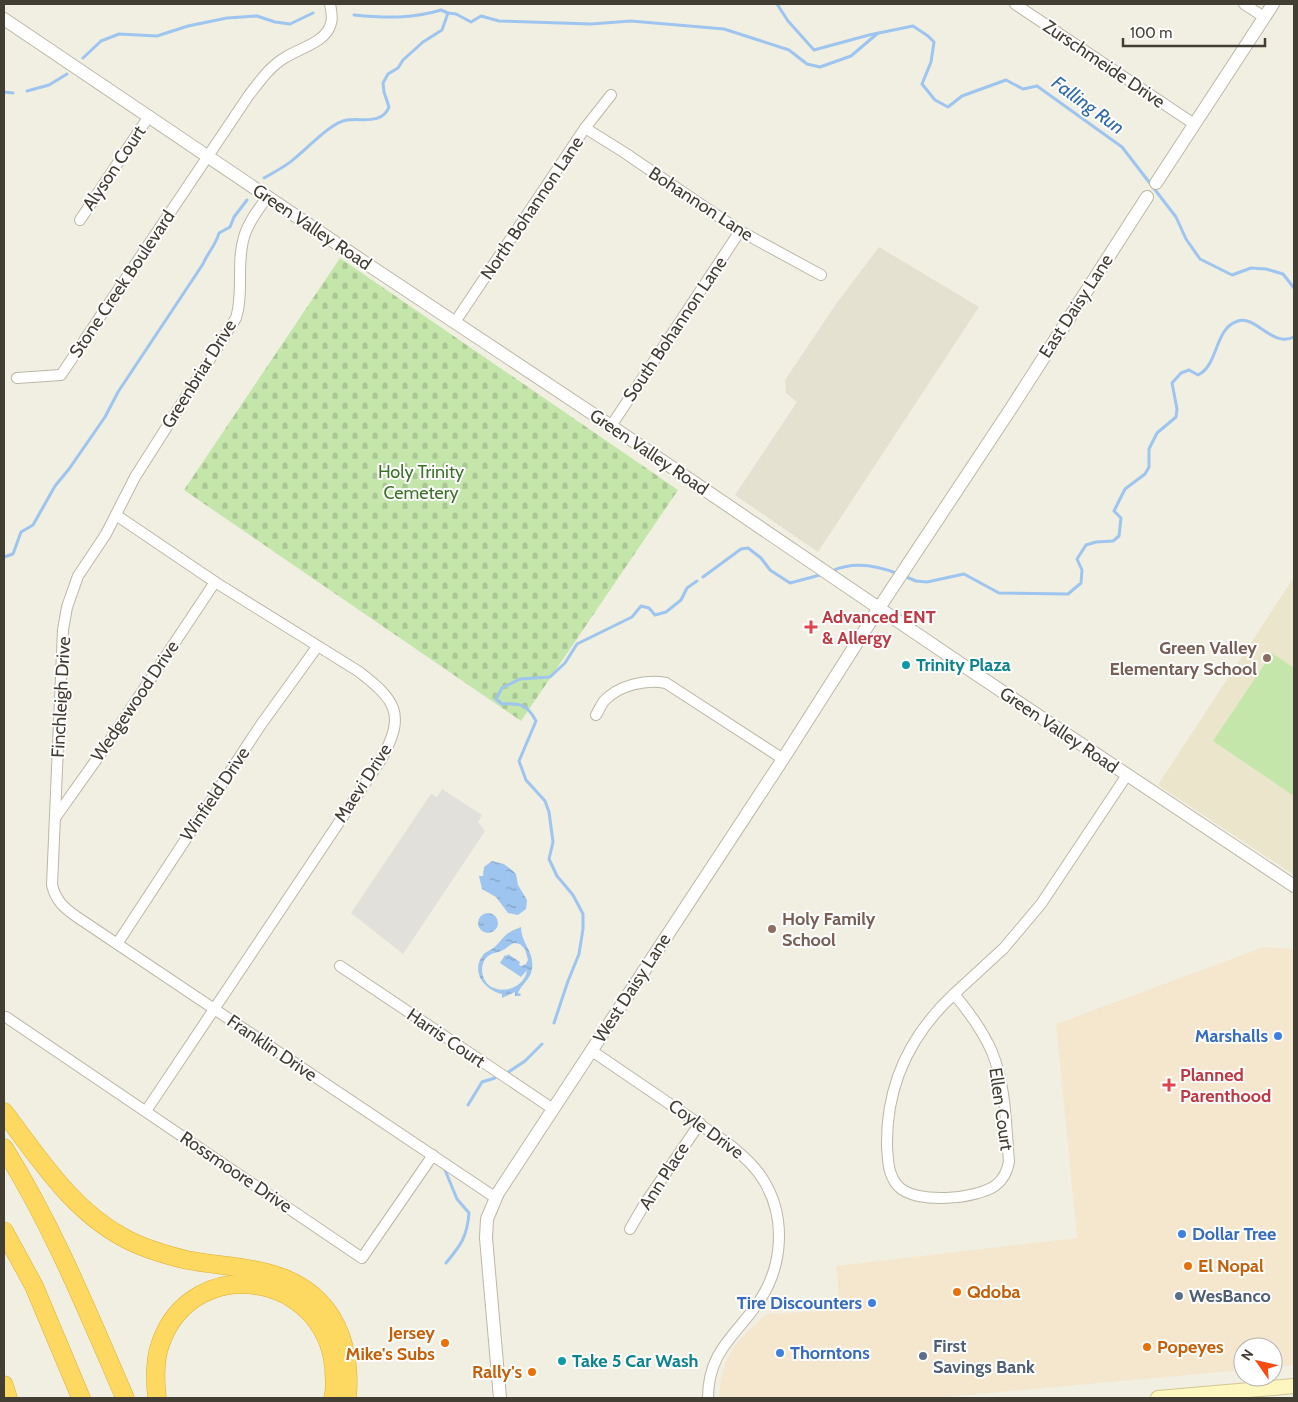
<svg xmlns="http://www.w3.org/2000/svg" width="1298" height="1402" viewBox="0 0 1298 1402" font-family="Cabin,sans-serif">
<defs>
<pattern id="cemetery-stones" width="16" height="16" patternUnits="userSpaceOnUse" patternTransform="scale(1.25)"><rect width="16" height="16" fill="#c5e6ab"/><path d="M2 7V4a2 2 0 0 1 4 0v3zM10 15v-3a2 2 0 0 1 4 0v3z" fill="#aac694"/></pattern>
<pattern id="water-ripples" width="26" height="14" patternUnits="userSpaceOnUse" patternTransform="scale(1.25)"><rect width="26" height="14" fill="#9dc5ef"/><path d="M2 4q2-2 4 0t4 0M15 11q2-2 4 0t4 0" fill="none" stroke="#82a1c2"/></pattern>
</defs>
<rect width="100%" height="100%" fill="#f1eee2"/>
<polygon fill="#e5e1d0" points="879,247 979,307 818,552 735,495 797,402 786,393 785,380 836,304"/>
<polygon fill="#f4e7cd" points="1264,947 1294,949 1294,1365 1273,1367 1273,1347 1243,1347 1243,1370 933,1398 719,1398 722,1372 728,1357 737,1343 766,1314 840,1310 836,1266 1077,1238 1056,1024"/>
<polygon fill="#ebe5cc" points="1294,577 1294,875 1158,785"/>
<polygon fill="#c5e6ab" points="1272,653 1294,668 1294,796 1213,741"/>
<polygon fill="url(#cemetery-stones)" points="340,258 678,490 521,721 184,490"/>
<polygon fill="#e1e0db" points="442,789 482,815 478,822 485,831 403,954 351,913 431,794 437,797"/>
<g fill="url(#water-ripples)" fill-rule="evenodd">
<polygon points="492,861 504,864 513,871 516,874 518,885 527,900 526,909 518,915 508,913 496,897 482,889 479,876 483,876 484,867"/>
<circle cx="488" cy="923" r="10"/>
<path d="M 521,927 C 521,945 537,953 531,973 C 528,981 521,985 518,993 L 521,994 L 520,996 L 515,996 L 515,992 L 502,998 L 502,994 C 485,990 470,972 483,955 C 485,952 489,951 492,949 C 498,945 501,939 507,934 C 511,931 516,929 521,927 ZM 514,943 L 520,944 L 525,949 L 528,960 L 526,964 L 521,966 L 519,965 L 520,962 L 508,954 L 507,956 L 505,955 L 500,963 L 521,977 L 527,970 C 524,994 484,998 482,971 C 482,966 483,961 487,957 C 491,953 496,953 501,951 C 506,949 509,945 514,943 Z"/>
</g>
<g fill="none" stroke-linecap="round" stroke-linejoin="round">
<g stroke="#9dc5ef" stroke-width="3">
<polyline points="777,4 788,21 814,50 869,35 913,26 928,36 934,42 931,62 922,84 935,100 948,107 962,96 1006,80 1023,89 1037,86 1122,147 1176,217 1186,239 1200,259 1232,275 1251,268 1266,269 1283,274 1294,288"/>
<path d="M 354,15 C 384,18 412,19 441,10 L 448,13 L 456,14 L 471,22 L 481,16 L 499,21 L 591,24 L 631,21 L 724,29 L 789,50 L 807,64 L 820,67 L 851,56 L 878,33"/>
<polyline points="83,58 101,41 119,34 157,36 188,26 227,18 257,16 275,22 290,24 313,13"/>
<polyline points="27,91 49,85 67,74"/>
<polyline points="4,92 13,93"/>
<path d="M 264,178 C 274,172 285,167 294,159 C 307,149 331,122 347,120 C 362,118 382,125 389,107 L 384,92 L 383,83 L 388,74 L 398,68 L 403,60 L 423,42 L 442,30 L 448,13"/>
<path d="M 4,557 L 13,554 L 21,532 L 33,525 L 55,486 L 69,469 L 105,417 L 118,392 L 203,264 C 208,252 216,245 219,233 L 230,227 L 234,217 L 247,200"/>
<path d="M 832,571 C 854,561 876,565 898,574"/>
<path d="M 904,576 L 916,581 L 927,582 L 964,574 L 999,593 L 1068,594 L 1081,583 L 1082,570 L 1077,559 L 1086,545 L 1096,542 L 1113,541 L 1119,536 L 1121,518 L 1114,511 L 1125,489 L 1145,474 L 1149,467 L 1149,449 L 1157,433 L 1176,417 L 1177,409 L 1172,383 L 1181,373 L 1189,370 L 1198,375 C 1219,365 1214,328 1238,321 C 1256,315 1272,348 1294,337"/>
<polyline points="703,577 741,549 748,548 761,558 770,570 790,583 824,574"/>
<path d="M 554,1023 L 568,981 L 579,954 L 583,929 L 583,914 L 573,895 L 557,876 L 549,859 L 553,842 L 549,812 L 545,801 L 526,780 L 519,761 L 536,721 C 527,704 520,703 502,704 L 496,699 L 502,688 L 520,679 L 550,677 L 565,663 L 577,644 L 632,617 L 641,606 L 649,608 L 655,615 L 666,612 L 681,600 L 687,588 L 697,581"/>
<polyline points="507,1073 525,1061 542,1044"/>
<polyline points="468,1105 482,1082 495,1078"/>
<path d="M 445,1170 L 457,1199 L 469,1213 C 467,1237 461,1245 446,1263"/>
</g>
<g stroke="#bcb7a5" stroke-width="12">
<g id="minor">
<polyline points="1015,4 1194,124"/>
<polyline points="1244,4 1264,17"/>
<polyline points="585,128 622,151 740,231 821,275"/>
<path d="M 267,197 C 259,209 248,222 244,237 C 236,263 244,292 236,318 L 135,477 L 106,534 L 78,576 L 67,607 L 63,630 L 52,885 C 56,901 64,908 77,917 L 496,1198"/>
<polyline points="80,220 149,116"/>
<polyline points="455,322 585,128 611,95"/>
<path d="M 17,378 L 61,375 L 249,95 C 260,81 270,66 286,57 C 300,48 327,42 331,23 C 333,18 331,9 330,4"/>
<polyline points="611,426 740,231"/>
<path d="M 116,515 L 215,582 L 358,671 C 396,700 406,714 382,758 L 146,1111"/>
<path d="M 596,715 C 599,710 601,705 604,701 C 619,685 646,679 666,683 L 783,759"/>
<polyline points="55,818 106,746 215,582"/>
<polyline points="117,944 260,726 317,647"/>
<polyline points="340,966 553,1109"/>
<path d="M 954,994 C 969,1012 983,1031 992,1052 C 1006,1086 1006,1126 1009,1162 C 1007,1172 1004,1179 996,1185 C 978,1199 915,1205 898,1186 C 888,1175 888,1161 887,1146 C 886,1086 910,1035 954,994 Z"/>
<polyline points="954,994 1004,948 1041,904 1127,775"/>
<polyline points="6,1017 362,1258 433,1155"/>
<path d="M 592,1051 L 730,1145 C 743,1156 755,1166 764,1181 C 786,1217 783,1265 760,1300 C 737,1335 708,1350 708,1398"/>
<polyline points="630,1229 644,1205 700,1123"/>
</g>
</g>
<g stroke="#bcb7a5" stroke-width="14">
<g id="tertiary">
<polyline points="4,19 367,264 611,426 970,670 1294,886"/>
<polyline points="1156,183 1273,4"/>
<polyline points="500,1398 486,1238 487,1219 498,1193 783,759 879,608 1010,410 1147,197"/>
</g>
</g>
<g stroke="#d2c792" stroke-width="16">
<polyline id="secondary" points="1158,1398 1294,1386"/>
</g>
<g stroke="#dcaf32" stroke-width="19">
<g id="motorway">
<path d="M 4,1112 C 39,1158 72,1211 126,1239 C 145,1249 166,1255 187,1260 C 240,1270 299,1265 332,1318 C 346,1341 350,1371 347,1398"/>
<path d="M 4,1148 C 54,1228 88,1313 125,1398"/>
<polyline points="4,1231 34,1286 81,1398"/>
<polyline points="4,1385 8,1398"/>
<path d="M 157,1398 C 155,1380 154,1360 161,1342 C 194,1252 325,1272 334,1368 C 334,1378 336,1388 333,1398"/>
</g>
</g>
<use href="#minor" stroke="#fff" stroke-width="10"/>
<use href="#tertiary" stroke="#fff" stroke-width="12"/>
<use href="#secondary" stroke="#fef6bf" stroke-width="14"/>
<use href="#motorway" stroke="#fdd961" stroke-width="18"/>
</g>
<g fill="#e0444e" stroke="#fff" stroke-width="2">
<path d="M808.5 619.5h5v5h5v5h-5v5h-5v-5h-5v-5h5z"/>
<path d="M1166.5 1077.5h5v5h5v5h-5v5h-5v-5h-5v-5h5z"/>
</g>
<g fill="#8d6e63" stroke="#fff" stroke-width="2">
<circle cx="1267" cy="658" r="5"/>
<circle cx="772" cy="929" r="5"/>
</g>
<g fill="#0f9aa8" stroke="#fff" stroke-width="2">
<circle cx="906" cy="665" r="5"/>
<circle cx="562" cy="1361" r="5"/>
</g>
<g fill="#3f7fe0" stroke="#fff" stroke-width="2">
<circle cx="1278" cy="1036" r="5"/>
<circle cx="1182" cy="1234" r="5"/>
<circle cx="872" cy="1303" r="5"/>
<circle cx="780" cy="1353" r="5"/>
</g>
<g fill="#e8710a" stroke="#fff" stroke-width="2">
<circle cx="1188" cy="1266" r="5"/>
<circle cx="957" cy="1292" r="5"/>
<circle cx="445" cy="1343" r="5"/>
<circle cx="1147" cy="1347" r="5"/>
<circle cx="532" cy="1372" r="5"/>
</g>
<g fill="#5c6f8a" stroke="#fff" stroke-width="2">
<circle cx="1179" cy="1296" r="5"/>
<circle cx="923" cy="1356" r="5"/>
</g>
<g text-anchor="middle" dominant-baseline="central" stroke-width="4" stroke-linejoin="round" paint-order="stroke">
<g font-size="18" fill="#433e33" stroke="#fff">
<text transform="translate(1104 64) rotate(34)">Zurschmeide Drive</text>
<text transform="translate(114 168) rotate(-56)">Alyson Court</text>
<text transform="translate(701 204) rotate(33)">Bohannon Lane</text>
<text transform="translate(532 208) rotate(-56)">North Bohannon Lane</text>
<text transform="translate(312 227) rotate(34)">Green Valley Road</text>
<text transform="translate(122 284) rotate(-56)">Stone Creek Boulevard</text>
<text transform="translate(1076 306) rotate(-57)">East Daisy Lane</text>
<text transform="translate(675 329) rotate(-56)">South Bohannon Lane</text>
<text transform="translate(199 374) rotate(-58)">Greenbriar Drive</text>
<text transform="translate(649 452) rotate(34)">Green Valley Road</text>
<text transform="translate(61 697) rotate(-87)">Finchleigh Drive</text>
<text transform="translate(135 701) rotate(-56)">Wedgewood Drive</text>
<text transform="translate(1059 730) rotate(34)">Green Valley Road</text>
<text transform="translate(363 783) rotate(-57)">Maevi Drive</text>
<text transform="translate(215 794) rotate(-56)">Winfield Drive</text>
<text transform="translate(632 988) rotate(-57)">West Daisy Lane</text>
<text transform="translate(446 1038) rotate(34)">Harris Court</text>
<text transform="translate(272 1048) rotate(34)">Franklin Drive</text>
<text transform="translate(1001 1109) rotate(82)">Ellen Court</text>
<text transform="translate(706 1129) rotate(36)">Coyle Drive</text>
<text transform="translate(236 1172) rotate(34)">Rossmoore Drive</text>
<text transform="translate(664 1176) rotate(-57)">Ann Place</text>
</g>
<g font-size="18" fill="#3c7327" stroke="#fff">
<text x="421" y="472">Holy Trinity<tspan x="421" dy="21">Cemetery</tspan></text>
</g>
<g font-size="18" font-weight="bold" fill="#be3a42" stroke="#fff" text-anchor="start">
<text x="822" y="617">Advanced ENT<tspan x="822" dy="21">&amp; Allergy</tspan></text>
<text x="1180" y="1075">Planned<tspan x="1180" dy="21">Parenthood</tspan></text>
</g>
<g font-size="18" font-weight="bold" fill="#785e54" stroke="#fff" text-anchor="end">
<text x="1257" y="648">Green Valley<tspan x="1257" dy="21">Elementary School</tspan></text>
<text x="782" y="919" text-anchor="start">Holy Family<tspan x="782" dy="21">School</tspan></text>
</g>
<g font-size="18" font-weight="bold" fill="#0d838f" stroke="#fff" text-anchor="start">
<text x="916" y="665">Trinity Plaza</text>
<text x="572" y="1361">Take 5 Car Wash</text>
</g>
<g font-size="18" font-weight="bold" fill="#366cbe" stroke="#fff" text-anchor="end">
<text x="1268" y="1036">Marshalls</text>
<text x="1192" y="1234" text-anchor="start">Dollar Tree</text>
<text x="862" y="1303">Tire Discounters</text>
<text x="790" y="1353" text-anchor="start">Thorntons</text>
</g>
<g font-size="18" font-weight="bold" fill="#c56008" stroke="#fff" text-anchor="start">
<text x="1198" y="1266">El Nopal</text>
<text x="967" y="1292">Qdoba</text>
<text x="435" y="1333" text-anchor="end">Jersey<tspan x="435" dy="21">Mike's Subs</tspan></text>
<text x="1157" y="1347">Popeyes</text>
<text x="522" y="1372" text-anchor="end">Rally's</text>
</g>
<g font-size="18" font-weight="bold" fill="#4e5e75" stroke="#fff" text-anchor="start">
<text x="1189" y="1296">WesBanco</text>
<text x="933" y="1346">First<tspan x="933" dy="21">Savings Bank</tspan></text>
</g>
<g font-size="19" font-style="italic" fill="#2e6aad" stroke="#fff">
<text transform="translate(1088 105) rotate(36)">Falling Run</text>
</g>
</g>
<rect width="1298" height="1402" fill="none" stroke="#433e33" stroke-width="10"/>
<g transform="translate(1258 1362) rotate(304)"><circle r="24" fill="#ffffff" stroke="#b4b2ad"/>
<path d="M0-4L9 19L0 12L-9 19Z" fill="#f94c12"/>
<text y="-8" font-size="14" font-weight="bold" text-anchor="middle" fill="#433e33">N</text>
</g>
<path d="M1123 38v8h142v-8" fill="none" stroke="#433e33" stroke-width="2.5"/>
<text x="1130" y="38" font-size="15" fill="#433e33" stroke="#ffffff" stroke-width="4" paint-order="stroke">100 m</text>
</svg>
